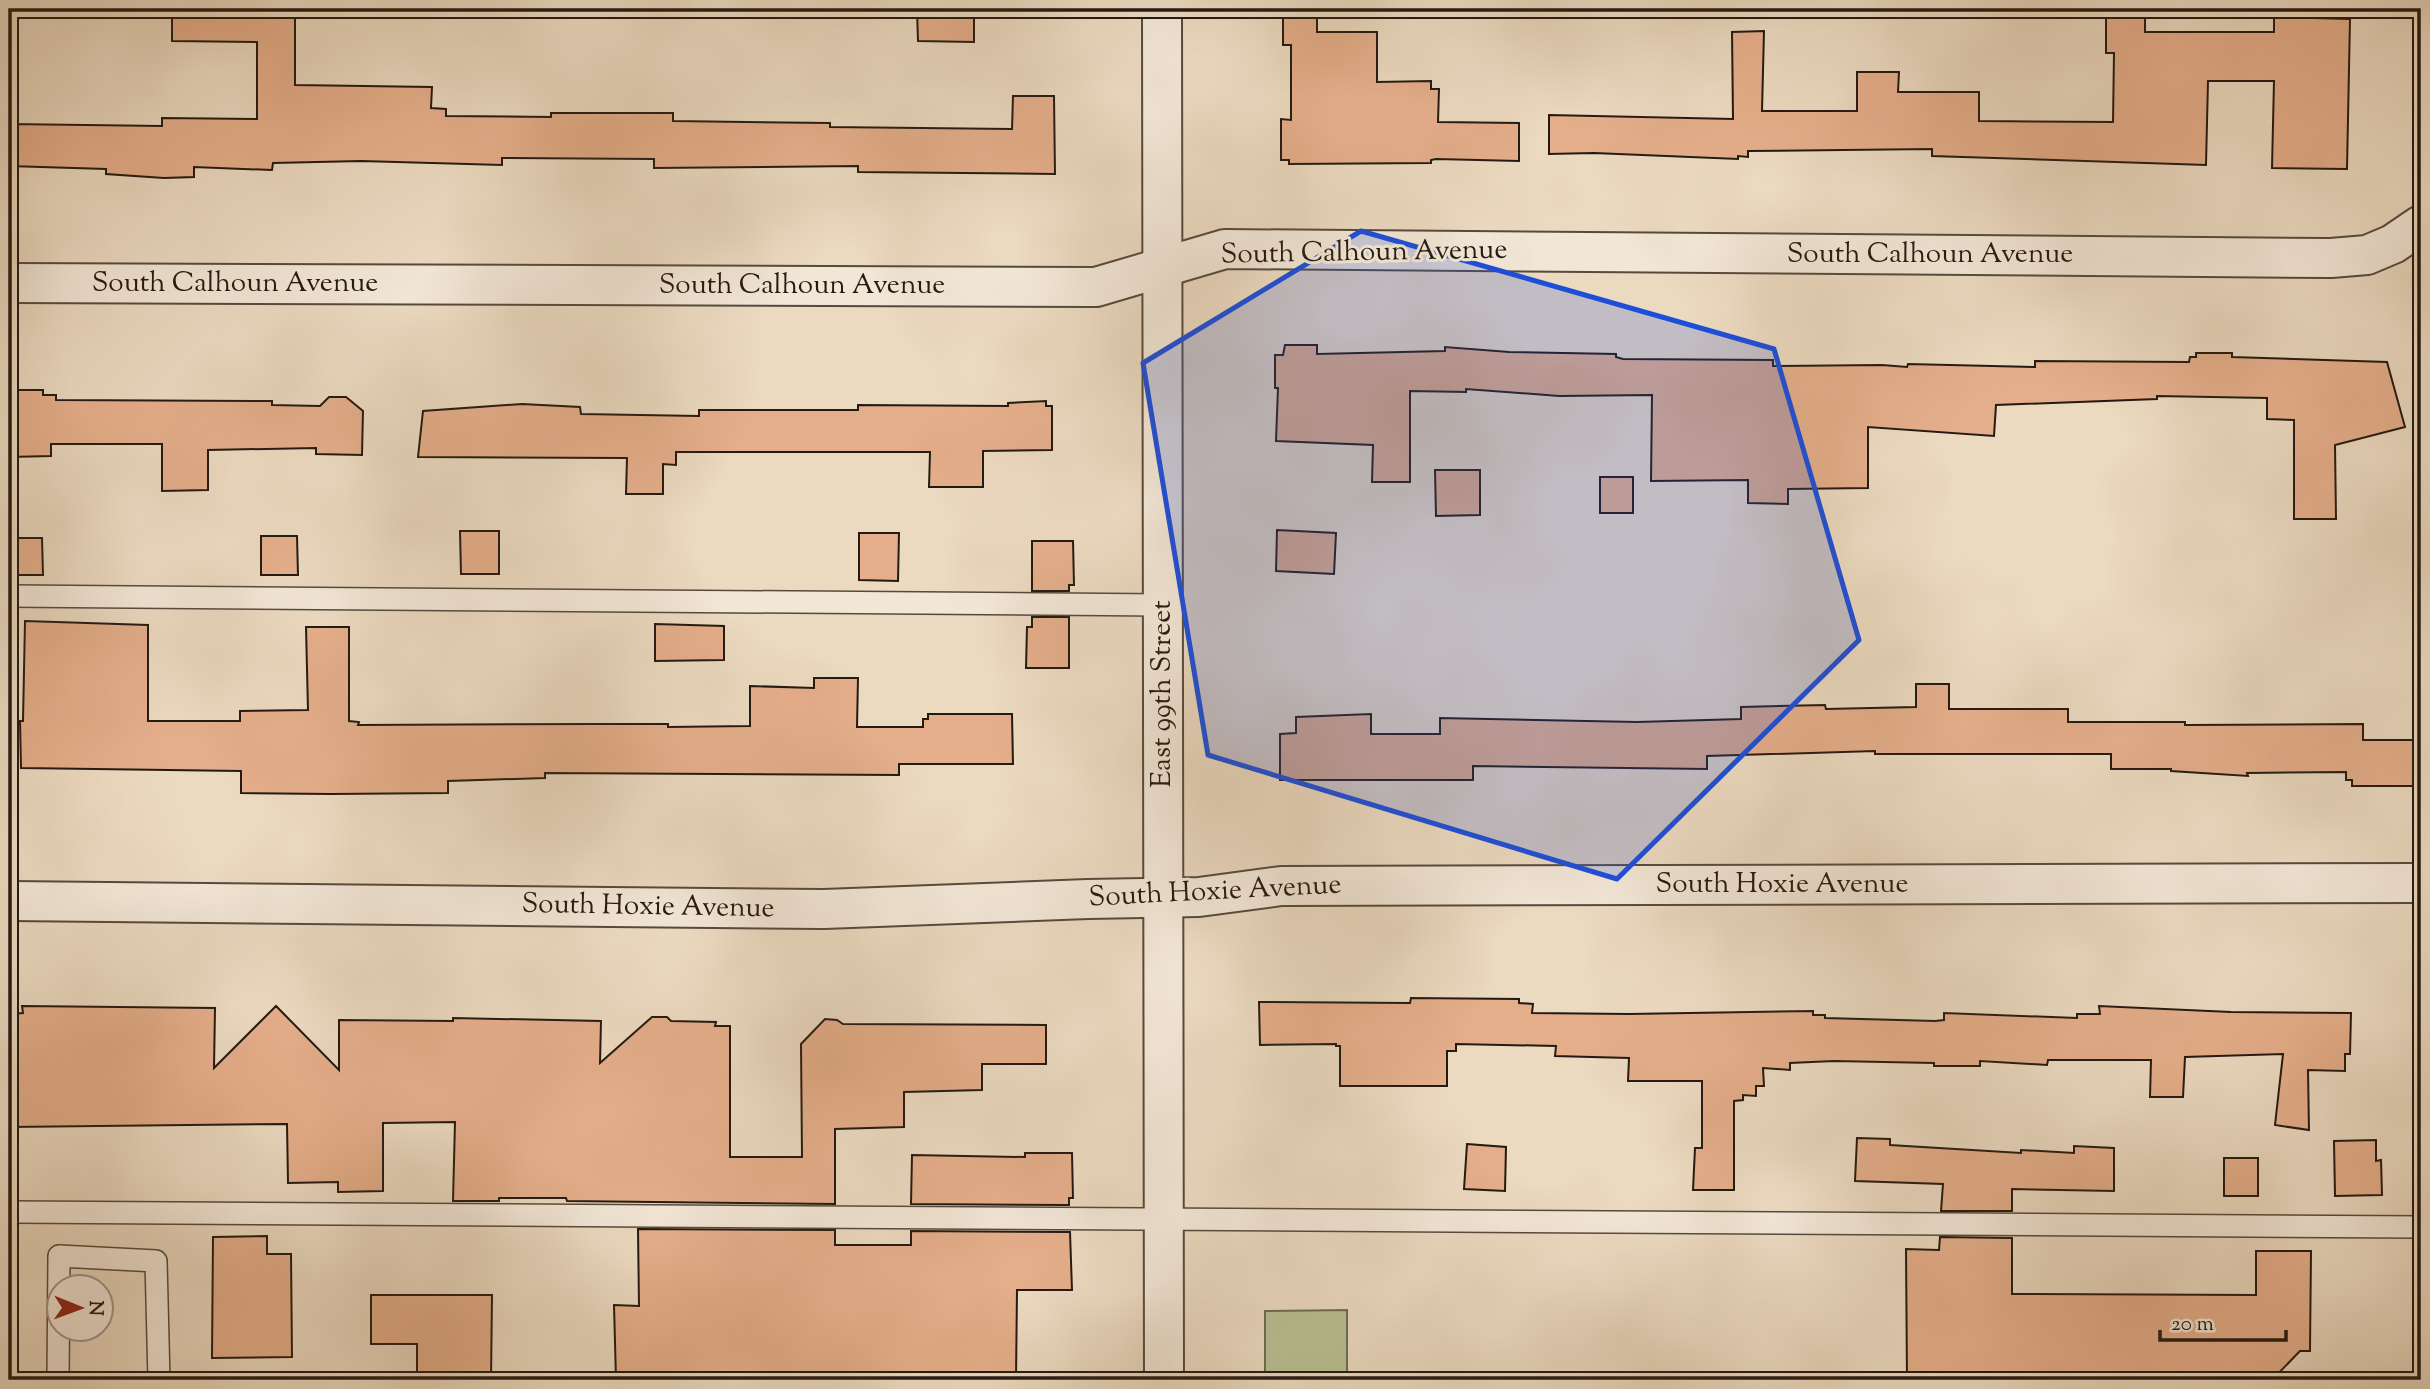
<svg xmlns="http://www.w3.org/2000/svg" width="2430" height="1389" viewBox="0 0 2430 1389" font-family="'Sorts Mill Goudy',serif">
<rect width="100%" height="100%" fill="#ebd9c0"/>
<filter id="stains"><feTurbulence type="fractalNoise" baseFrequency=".00286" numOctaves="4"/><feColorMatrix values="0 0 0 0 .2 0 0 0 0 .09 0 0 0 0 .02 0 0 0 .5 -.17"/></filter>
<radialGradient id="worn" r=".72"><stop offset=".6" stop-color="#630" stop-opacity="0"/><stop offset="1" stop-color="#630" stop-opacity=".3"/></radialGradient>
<polygon fill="#b7bf92" stroke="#6e6c52" stroke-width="2" points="1347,1310 1347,1380 1265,1380 1265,1311"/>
<g fill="#e4ae8a" stroke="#241a11" stroke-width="2">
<polygon points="172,9 295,9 295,85 432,87 431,108 446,109 446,116 551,117 551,113 673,113 673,121 830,123 830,127 1012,129 1013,96 1054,96 1055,174 858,172 858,166 654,168 654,159 502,158 502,165 361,161 273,163 272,170 194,167 194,177 164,178 106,174 106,169 9,166 9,124 162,126 162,118 257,119 257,42 172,41"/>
<polygon points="917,9 974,9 974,42 918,41"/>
<polygon points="1283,9 1317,9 1317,32 1377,32 1377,82 1431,81 1431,89 1439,89 1438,122 1519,123 1519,161 1436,159 1431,160 1431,163 1289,164 1289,160 1281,160 1281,119 1291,120 1291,45 1283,45"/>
<polygon points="2106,9 2145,9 2145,32 2274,32 2274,17 2350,19 2347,169 2272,168 2274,81 2208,81 2206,165 1932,156 1932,149 1748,151 1748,157 1738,156 1738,159 1594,153 1549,154 1549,115 1733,119 1732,32 1764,31 1762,111 1857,111 1857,72 1899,72 1898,92 1979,92 1979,121 2113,122 2114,53 2106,53"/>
<polygon points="1285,345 1317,345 1317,354 1445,351 1445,347 1509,352 1616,354 1616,357 1623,359 1773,360 1773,366 1882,365 1907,367 1908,364 2035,367 2035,361 2189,362 2190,357 2196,357 2196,353 2232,353 2232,357 2387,362 2405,427 2335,445 2336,519 2294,519 2294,420 2267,419 2267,398 2157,396 2157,399 1996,405 1994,436 1868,427 1868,488 1788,489 1788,504 1748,503 1748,480 1651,481 1652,395 1559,396 1466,389 1466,392 1410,391 1410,482 1372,482 1373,445 1276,441 1278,388 1275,388 1275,355 1283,355"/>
<polygon points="9,390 43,390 43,395 56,395 56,400 272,401 272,405 320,406 329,397 346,397 363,411 362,455 316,454 316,448 208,450 208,490 162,491 162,444 51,444 51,456 9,457"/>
<polygon points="1046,401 1046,406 1052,406 1052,450 983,451 983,487 929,487 930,452 676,452 676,465 663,464 663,494 626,494 627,458 418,457 423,411 522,404 580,407 581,414 699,416 699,410 858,410 858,405 1008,406 1008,403"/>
<polygon points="1435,470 1480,470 1480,515 1436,516"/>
<rect x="1600" y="477" width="33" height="36"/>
<polygon points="1277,530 1336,533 1334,574 1276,571"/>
<polygon points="460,531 499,531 499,574 461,574"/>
<polygon points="859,533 899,533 898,581 859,580"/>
<polygon points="261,536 297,536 298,575 261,575"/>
<polygon points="9,538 42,538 43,575 9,575"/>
<polygon points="1032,541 1073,541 1074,585 1069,585 1069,591 1032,591"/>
<polygon points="1032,617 1069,617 1069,668 1026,668 1027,627 1032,627"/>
<polygon points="25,621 148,625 148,721 240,721 240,711 308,710 306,627 349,627 349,721 359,722 358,725 596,724 668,724 668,727 750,726 750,686 814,688 814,678 858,678 857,727 923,727 923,719 928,719 928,714 1012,714 1013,764 899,764 899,775 545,773 545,778 448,781 448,793 331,794 241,793 241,771 21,768 20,721 23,721"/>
<polygon points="655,624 724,626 724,660 655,661"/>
<polygon points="1916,684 1949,684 1949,709 2068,709 2068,722 2185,722 2185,725 2363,724 2363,740 2421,740 2421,786 2352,786 2352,780 2346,780 2346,772 2247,773 2248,776 2171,771 2171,769 2111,769 2111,754 1875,754 1875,751 1707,756 1707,769 1473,766 1473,780 1280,780 1280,734 1296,733 1296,717 1371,714 1371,734 1440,734 1440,718 1637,722 1741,719 1741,707 1825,705 1826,709 1916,707"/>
<polygon points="1411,998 1519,999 1519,1003 1533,1004 1532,1013 1629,1014 1813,1011 1813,1015 1825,1015 1825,1018 1935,1021 1944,1020 1944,1013 2077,1018 2077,1014 2100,1014 2099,1006 2231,1012 2351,1013 2350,1054 2345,1054 2345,1071 2308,1070 2309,1130 2275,1125 2283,1054 2185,1057 2183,1097 2150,1097 2151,1060 2048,1060 2047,1065 1980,1061 1980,1066 1934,1066 1934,1063 1834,1061 1790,1063 1790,1070 1763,1068 1764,1086 1756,1086 1756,1096 1743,1095 1743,1100 1734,1101 1734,1190 1693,1190 1695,1148 1702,1148 1702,1081 1628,1081 1629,1058 1555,1056 1556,1046 1456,1044 1456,1051 1447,1051 1447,1086 1340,1086 1340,1046 1336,1046 1336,1044 1260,1045 1259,1002 1410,1003"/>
<polygon points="22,1006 215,1008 214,1068 276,1006 339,1070 339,1020 453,1021 453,1018 601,1021 600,1063 652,1017 667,1017 671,1021 716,1022 715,1026 730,1026 730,1157 802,1157 801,1044 825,1019 837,1020 843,1024 1046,1025 1046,1064 982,1064 982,1090 904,1092 904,1127 835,1129 835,1204 567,1201 566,1198 499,1198 499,1201 453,1201 455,1122 383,1123 383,1191 338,1192 338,1182 288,1183 287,1124 9,1127 9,1014 23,1013"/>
<polygon points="1857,1138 1890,1139 1890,1145 2021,1153 2021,1150 2074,1153 2074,1146 2114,1148 2114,1191 2012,1189 2012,1211 1941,1211 1943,1184 1855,1181"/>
<polygon points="2376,1140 2376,1161 2381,1160 2382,1195 2335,1196 2334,1141"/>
<polygon points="1467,1144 1506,1147 1505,1191 1464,1189"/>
<polygon points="1025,1153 1072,1153 1073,1198 1069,1198 1069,1205 911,1204 912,1155 1025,1157"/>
<rect x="2224" y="1158" width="34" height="38"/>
<polygon points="638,1229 835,1230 835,1245 911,1245 911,1231 1070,1232 1072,1290 1017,1290 1016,1380 616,1380 614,1305 639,1306"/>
<polygon points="267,1236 267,1254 291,1254 292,1357 212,1358 213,1237"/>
<polygon points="1940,1237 2012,1238 2012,1294 2256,1295 2256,1251 2311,1251 2310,1351 2300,1351 2272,1380 1907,1380 1906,1249 1939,1250"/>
<polygon points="371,1295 492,1295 491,1380 417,1380 417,1344 371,1344"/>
</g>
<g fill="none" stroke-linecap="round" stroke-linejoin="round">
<g stroke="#564a3d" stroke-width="24">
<g id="service">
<polyline points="9,596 1163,605"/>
<polyline points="9,1212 2421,1227"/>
<polyline points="58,1380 59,1256 156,1261 159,1380"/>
</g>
</g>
<g stroke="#564a3d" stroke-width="42">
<g id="minor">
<polyline points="1162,9 1164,1380"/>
<polyline points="9,283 1096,287 1225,249 2331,258 2367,255 2393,244 2421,225"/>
<polyline points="9,901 824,909 1088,899 1199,897 1281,886 2421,883"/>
</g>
</g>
<use href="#service" stroke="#f2e6d6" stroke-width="21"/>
<use href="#minor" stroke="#f2e6d6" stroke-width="38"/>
</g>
<path fill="#1d4ed8" fill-opacity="0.2" stroke="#1d4ed8" stroke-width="5" stroke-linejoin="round" d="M 1361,231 L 1774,349 L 1859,640 L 1617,879 L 1208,755 L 1143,363 Z"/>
<g text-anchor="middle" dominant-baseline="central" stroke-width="6" stroke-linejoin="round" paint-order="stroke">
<g font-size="28" fill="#241a11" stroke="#f2e6d6">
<text transform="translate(1364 253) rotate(-1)">South Calhoun Avenue</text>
<text x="1930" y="255">South Calhoun Avenue</text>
<text x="235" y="284">South Calhoun Avenue</text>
<text x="802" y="286">South Calhoun Avenue</text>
<text transform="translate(1163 694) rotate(-90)">East 99th Street</text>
<text x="1782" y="885">South Hoxie Avenue</text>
<text transform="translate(1215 892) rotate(-3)">South Hoxie Avenue</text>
<text transform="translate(648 907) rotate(1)">South Hoxie Avenue</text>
</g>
</g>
<rect width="2430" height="1389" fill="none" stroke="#ebd9c0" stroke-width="35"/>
<rect x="10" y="10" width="2409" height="1368" fill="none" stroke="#241a11" stroke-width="3.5"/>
<rect x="18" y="18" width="2395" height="1354" fill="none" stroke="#241a11" stroke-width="2"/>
<g transform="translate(80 1308) rotate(91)"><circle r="33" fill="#f2e6d6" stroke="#a09487" stroke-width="2"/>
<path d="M0-5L12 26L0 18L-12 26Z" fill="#8f2418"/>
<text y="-10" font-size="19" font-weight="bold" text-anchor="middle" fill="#241a11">N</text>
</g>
<path d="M2160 1330v10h126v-10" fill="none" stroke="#241a11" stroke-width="3.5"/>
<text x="2171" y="1330" font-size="21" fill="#241a11" stroke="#f2e6d6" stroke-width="5" paint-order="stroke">20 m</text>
<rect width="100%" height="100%" filter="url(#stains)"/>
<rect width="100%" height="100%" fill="url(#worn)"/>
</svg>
